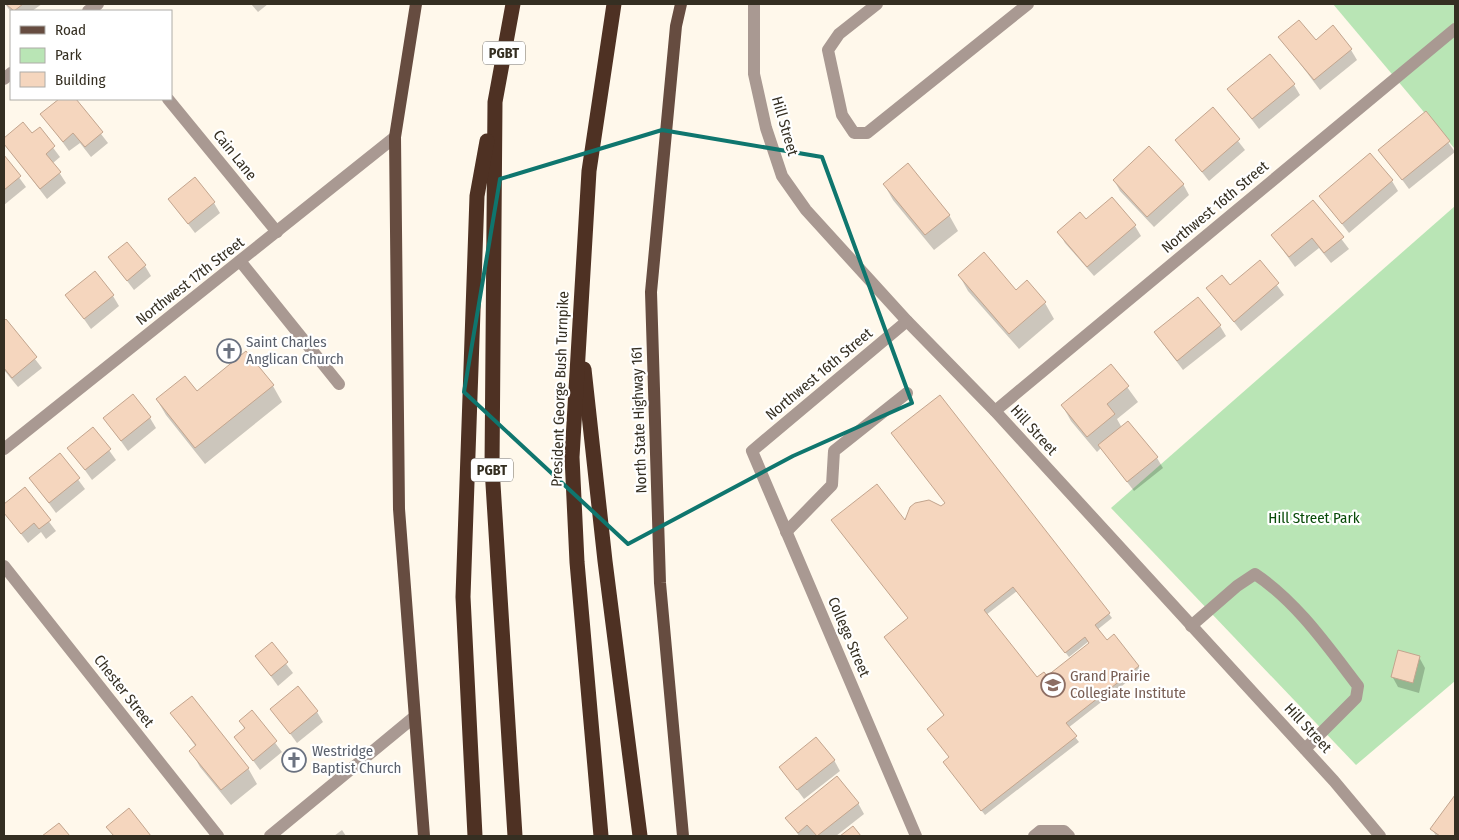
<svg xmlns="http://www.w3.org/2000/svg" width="1459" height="840" viewBox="0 0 1459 840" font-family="'Fira Sans Condensed',sans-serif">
<rect width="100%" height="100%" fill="#fff8eb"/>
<g fill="#b9e5b5">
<polygon points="1333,4 1455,4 1455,149"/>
<polygon points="1455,206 1455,681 1356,765 1111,508"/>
</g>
<g fill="#0003" fill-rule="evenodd">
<polygon points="5,4 42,4 32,11 11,12"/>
<polygon points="251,4 268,4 258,12"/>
<polygon points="1280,37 1315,41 1351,50 1357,60 1320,90"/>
<polygon points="1294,85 1300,95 1259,129 1229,90"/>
<polygon points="61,99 74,99 108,143 91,157 80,143 69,151 42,114"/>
<polygon points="1213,109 1245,150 1209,181 1176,140"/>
<polygon points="1426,112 1455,152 1409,189 1380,150"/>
<polygon points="23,124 31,135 39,129 60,157 53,163 66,183 47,199 4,143 4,140"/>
<polygon points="4,157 26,187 4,205"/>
<polygon points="1114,180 1183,184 1189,195 1154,227 1120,191"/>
<polygon points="1392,181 1398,191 1349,233 1320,196"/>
<polygon points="884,184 949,215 958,231 934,250 893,200"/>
<polygon points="169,199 214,203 220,213 195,233"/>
<polygon points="1313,202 1349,249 1331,263 1319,248 1295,267 1272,235"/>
<polygon points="1086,221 1135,226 1141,236 1094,276 1065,243 1059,232"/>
<polygon points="109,257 145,266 151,276 134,290"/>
<polygon points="1260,262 1284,295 1241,331 1208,289 1230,287"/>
<polygon points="959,275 1045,303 1054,319 1019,349 968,291"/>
<polygon points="67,295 113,296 119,306 91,329"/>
<polygon points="5,321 42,368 18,387 4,370"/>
<polygon points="1220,326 1226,336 1183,370 1155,333"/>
<polygon points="246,353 273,386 282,402 205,464 166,415 157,400 196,393"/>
<polygon points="1111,365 1138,402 1117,419 1122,428 1157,458 1163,468 1134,491 1101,448 1097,452 1071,421 1062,405"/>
<polygon points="150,418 156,428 128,451 105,419"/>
<polygon points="93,428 116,460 92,480 69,448"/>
<polygon points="60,455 85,489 56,513 31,479"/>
<polygon points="24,489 56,531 46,539 41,532 28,543 4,512 4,506"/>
<path d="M 922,501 L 935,503 L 1109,614 L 1112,618 L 1097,630 L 1107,642 L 1138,666 L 1141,671 L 1068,728 L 1079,742 L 985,815 L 948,767 L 950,758 L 945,716 L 885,638 L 909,619 L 906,523 L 911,508 ZM 1017,591 L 1069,657 L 1089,641 L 1091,643 L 1047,678 L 1037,679 L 986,615 Z"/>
<polygon points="271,644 293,673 278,686 256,656"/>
<polygon points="1419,657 1425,668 1419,693 1398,687 1392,676"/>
<polygon points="272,709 317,712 323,722 297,743"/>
<polygon points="252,712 282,752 260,770 236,737 245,730 240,721"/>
<polygon points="172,713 248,768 257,784 231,805 200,767 191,751 196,747"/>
<polygon points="834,760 840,771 804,799 780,767"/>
<polygon points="1455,797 1455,836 1436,836 1432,829"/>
<polygon points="858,803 864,814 836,836 799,836 787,818"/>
<polygon points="342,830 346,836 334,836"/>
</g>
<g fill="#f5d6be" stroke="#c3a58e" fill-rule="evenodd">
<polygon points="6,4 23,4 14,11"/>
<polygon points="1299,20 1316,40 1333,25 1352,49 1314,80 1278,37"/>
<polygon points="1270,54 1295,84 1252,119 1227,89"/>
<polygon points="59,99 76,99 103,132 85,147 73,133 63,142 40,114"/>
<polygon points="1213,107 1240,139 1202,172 1175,140"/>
<polygon points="1426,111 1450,141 1402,180 1378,150"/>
<polygon points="23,122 32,133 40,127 55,146 46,154 61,172 40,189 4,144 4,138"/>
<polygon points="1149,146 1184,184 1147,217 1113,180"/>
<polygon points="1370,153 1393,180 1342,224 1319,196"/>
<polygon points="4,155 21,176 4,190"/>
<polygon points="908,163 950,215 925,235 883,184"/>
<polygon points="195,177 215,202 188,224 168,199"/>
<polygon points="1112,197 1136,225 1087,267 1057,232 1080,212 1086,219"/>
<polygon points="1313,200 1344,237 1324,253 1312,238 1289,257 1271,235"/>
<polygon points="127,242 146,265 127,281 108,257"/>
<polygon points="984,252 1016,290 1027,280 1046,302 1009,334 958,275"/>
<polygon points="1260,260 1279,283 1234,322 1206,288 1222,275 1230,285"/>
<polygon points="95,271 114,295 84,319 65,295"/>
<polygon points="1198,297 1221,325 1177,361 1154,332"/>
<polygon points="6,319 37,357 12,378 4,368 4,321"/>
<polygon points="246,351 274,385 195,448 156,399 185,376 197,391"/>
<polygon points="1111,364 1129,386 1107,404 1115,414 1087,437 1061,405"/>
<polygon points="133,394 151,417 121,441 103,418"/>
<path d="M 940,395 L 1110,613 L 1095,625 L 1107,640 L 1114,634 L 1139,666 L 1066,723 L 1077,736 L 981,811 L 943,762 L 949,757 L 927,729 L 944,715 L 884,637 L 908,618 L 831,520 L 877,484 L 905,520 L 910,507 L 915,503 L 929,500 L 941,506 L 945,503 L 891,433 ZM 1013,587 L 1065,653 L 1085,637 L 1089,643 L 1047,676 L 1044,672 L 1037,677 L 984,610 Z"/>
<polygon points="1128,421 1158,457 1127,482 1098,445"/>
<polygon points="93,427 111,449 85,470 67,448"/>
<polygon points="60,453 80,478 49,503 29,478"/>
<polygon points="25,487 51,520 39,529 34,523 21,534 4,513 4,504"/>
<polygon points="272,642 288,662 271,676 255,656"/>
<polygon points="1398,650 1420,656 1413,683 1391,677"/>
<polygon points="298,686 318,711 290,734 270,709"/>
<polygon points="192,696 249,768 221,790 189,751 196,745 170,713"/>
<polygon points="252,710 277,741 253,761 234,737 245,728 239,721"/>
<polygon points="816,737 835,760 797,790 779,767"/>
<polygon points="837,776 859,803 817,836 807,825 798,833 785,818"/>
<polygon points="1455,795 1455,836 1440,836 1430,829"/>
<polygon points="129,808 151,836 114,836 106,827"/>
<polygon points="59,823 70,836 42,836"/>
<polygon points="853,826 861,836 840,836"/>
</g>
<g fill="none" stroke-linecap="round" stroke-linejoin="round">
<g stroke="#a99992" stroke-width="12">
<polyline points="754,4 754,74 766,128 782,176 806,210 907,321 995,411 1334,781 1380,836"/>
<polyline points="877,4 839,34 828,50 842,115 854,133 867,133 1028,4"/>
<polyline points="88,11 98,4"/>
<polyline points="4,79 11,73"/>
<polyline points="168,99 277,232"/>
<polyline points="240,261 339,384"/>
<polyline points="907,321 752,451 916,836"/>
<polyline points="995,411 1455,29"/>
<polyline points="4,449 395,137"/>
<polyline points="786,532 832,485 834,451 907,393"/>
<polyline points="4,566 218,836"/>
<path d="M 1191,626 L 1237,586 L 1255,574 C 1297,602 1328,647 1358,686 L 1356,698 L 1305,749"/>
<polyline points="270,836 413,718"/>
<polyline points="1034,836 1040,831 1064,831 1069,836"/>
</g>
<g stroke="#664c40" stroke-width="12">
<polyline points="416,4 395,137 399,509 424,836"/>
<polyline points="681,4 676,26 651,292 660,583 683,836"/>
</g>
<g stroke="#4e3123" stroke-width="15">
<polyline points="513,4 495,102 492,468 515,836"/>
<polyline points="584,369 605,561 640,836"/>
<polyline points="475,836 463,597 477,196 487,141"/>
<polyline points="601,836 577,562 572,457 589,171 614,4"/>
</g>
</g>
<path fill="none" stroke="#0f766e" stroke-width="4" stroke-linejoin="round" d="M 662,130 L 822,157 L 912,403 L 793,456 L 628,544 L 464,392 L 500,179 Z"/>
<defs>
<g id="church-ring" transform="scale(1.25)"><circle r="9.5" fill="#fff" stroke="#6b7280" stroke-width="1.5"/><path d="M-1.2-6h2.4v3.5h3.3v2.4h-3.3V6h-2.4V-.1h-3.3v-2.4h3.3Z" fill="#6b7280"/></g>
<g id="school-ring" transform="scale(1.25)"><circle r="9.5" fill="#fff" stroke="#8d6e63" stroke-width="1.5"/><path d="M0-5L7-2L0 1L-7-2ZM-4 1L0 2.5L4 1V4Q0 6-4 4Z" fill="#8d6e63"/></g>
</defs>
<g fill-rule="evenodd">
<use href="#church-ring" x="229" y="351"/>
<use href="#school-ring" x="1053" y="685"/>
<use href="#church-ring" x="294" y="760"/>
</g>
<g text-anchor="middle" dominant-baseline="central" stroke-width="4.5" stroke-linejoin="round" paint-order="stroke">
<g fill="#fff" stroke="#726d64" stroke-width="1">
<rect x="483" y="41.5" width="42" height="23" rx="4"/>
<rect x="471" y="458.5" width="42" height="23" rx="4"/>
</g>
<g font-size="14" font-weight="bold" fill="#352f22">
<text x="504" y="53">PGBT</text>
<text x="492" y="470">PGBT</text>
</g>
<g font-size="15" fill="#352f22" stroke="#fff">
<text transform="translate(785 126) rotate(74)">Hill Street</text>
<text transform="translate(235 155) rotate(51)">Cain Lane</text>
<text transform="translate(1215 207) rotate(-40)">Northwest 16th Street</text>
<text transform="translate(190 281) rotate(-38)">Northwest 17th Street</text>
<text transform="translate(819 374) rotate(-40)">Northwest 16th Street</text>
<text transform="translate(560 389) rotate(-88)">President George Bush Turnpike</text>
<text transform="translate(639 420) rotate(-92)">North State Highway 161</text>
<text transform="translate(1034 430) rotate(48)">Hill Street</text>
<text transform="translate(849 637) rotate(67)">College Street</text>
<text transform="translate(124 691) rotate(52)">Chester Street</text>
<text transform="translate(1308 728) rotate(47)">Hill Street</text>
</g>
<g font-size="15" fill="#5b616d" stroke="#fff" text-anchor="start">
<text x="246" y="342">Saint Charles<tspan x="246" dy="17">Anglican Church</tspan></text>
<text x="312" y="751">Westridge<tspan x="312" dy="17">Baptist Church</tspan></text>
</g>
<g font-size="15" fill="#084a08" stroke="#fff">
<text x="1314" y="518">Hill Street Park</text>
</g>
<g font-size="15" fill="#785e54" stroke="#fff" text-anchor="start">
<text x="1070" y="676">Grand Prairie<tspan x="1070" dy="17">Collegiate Institute</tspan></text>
</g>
</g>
<rect width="1459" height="840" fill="none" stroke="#352f22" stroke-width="10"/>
<rect x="10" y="10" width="162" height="90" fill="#ffffff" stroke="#aeaca7"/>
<rect x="20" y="26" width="25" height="8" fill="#664c40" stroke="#aeaca7"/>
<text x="55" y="35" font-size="15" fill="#352f22">Road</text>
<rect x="20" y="48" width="25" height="15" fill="#b9e5b5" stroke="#aeaca7"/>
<text x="55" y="60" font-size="15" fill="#352f22">Park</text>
<rect x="20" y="72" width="25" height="15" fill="#f5d6be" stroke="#aeaca7"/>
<text x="55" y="85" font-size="15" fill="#352f22">Building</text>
</svg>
